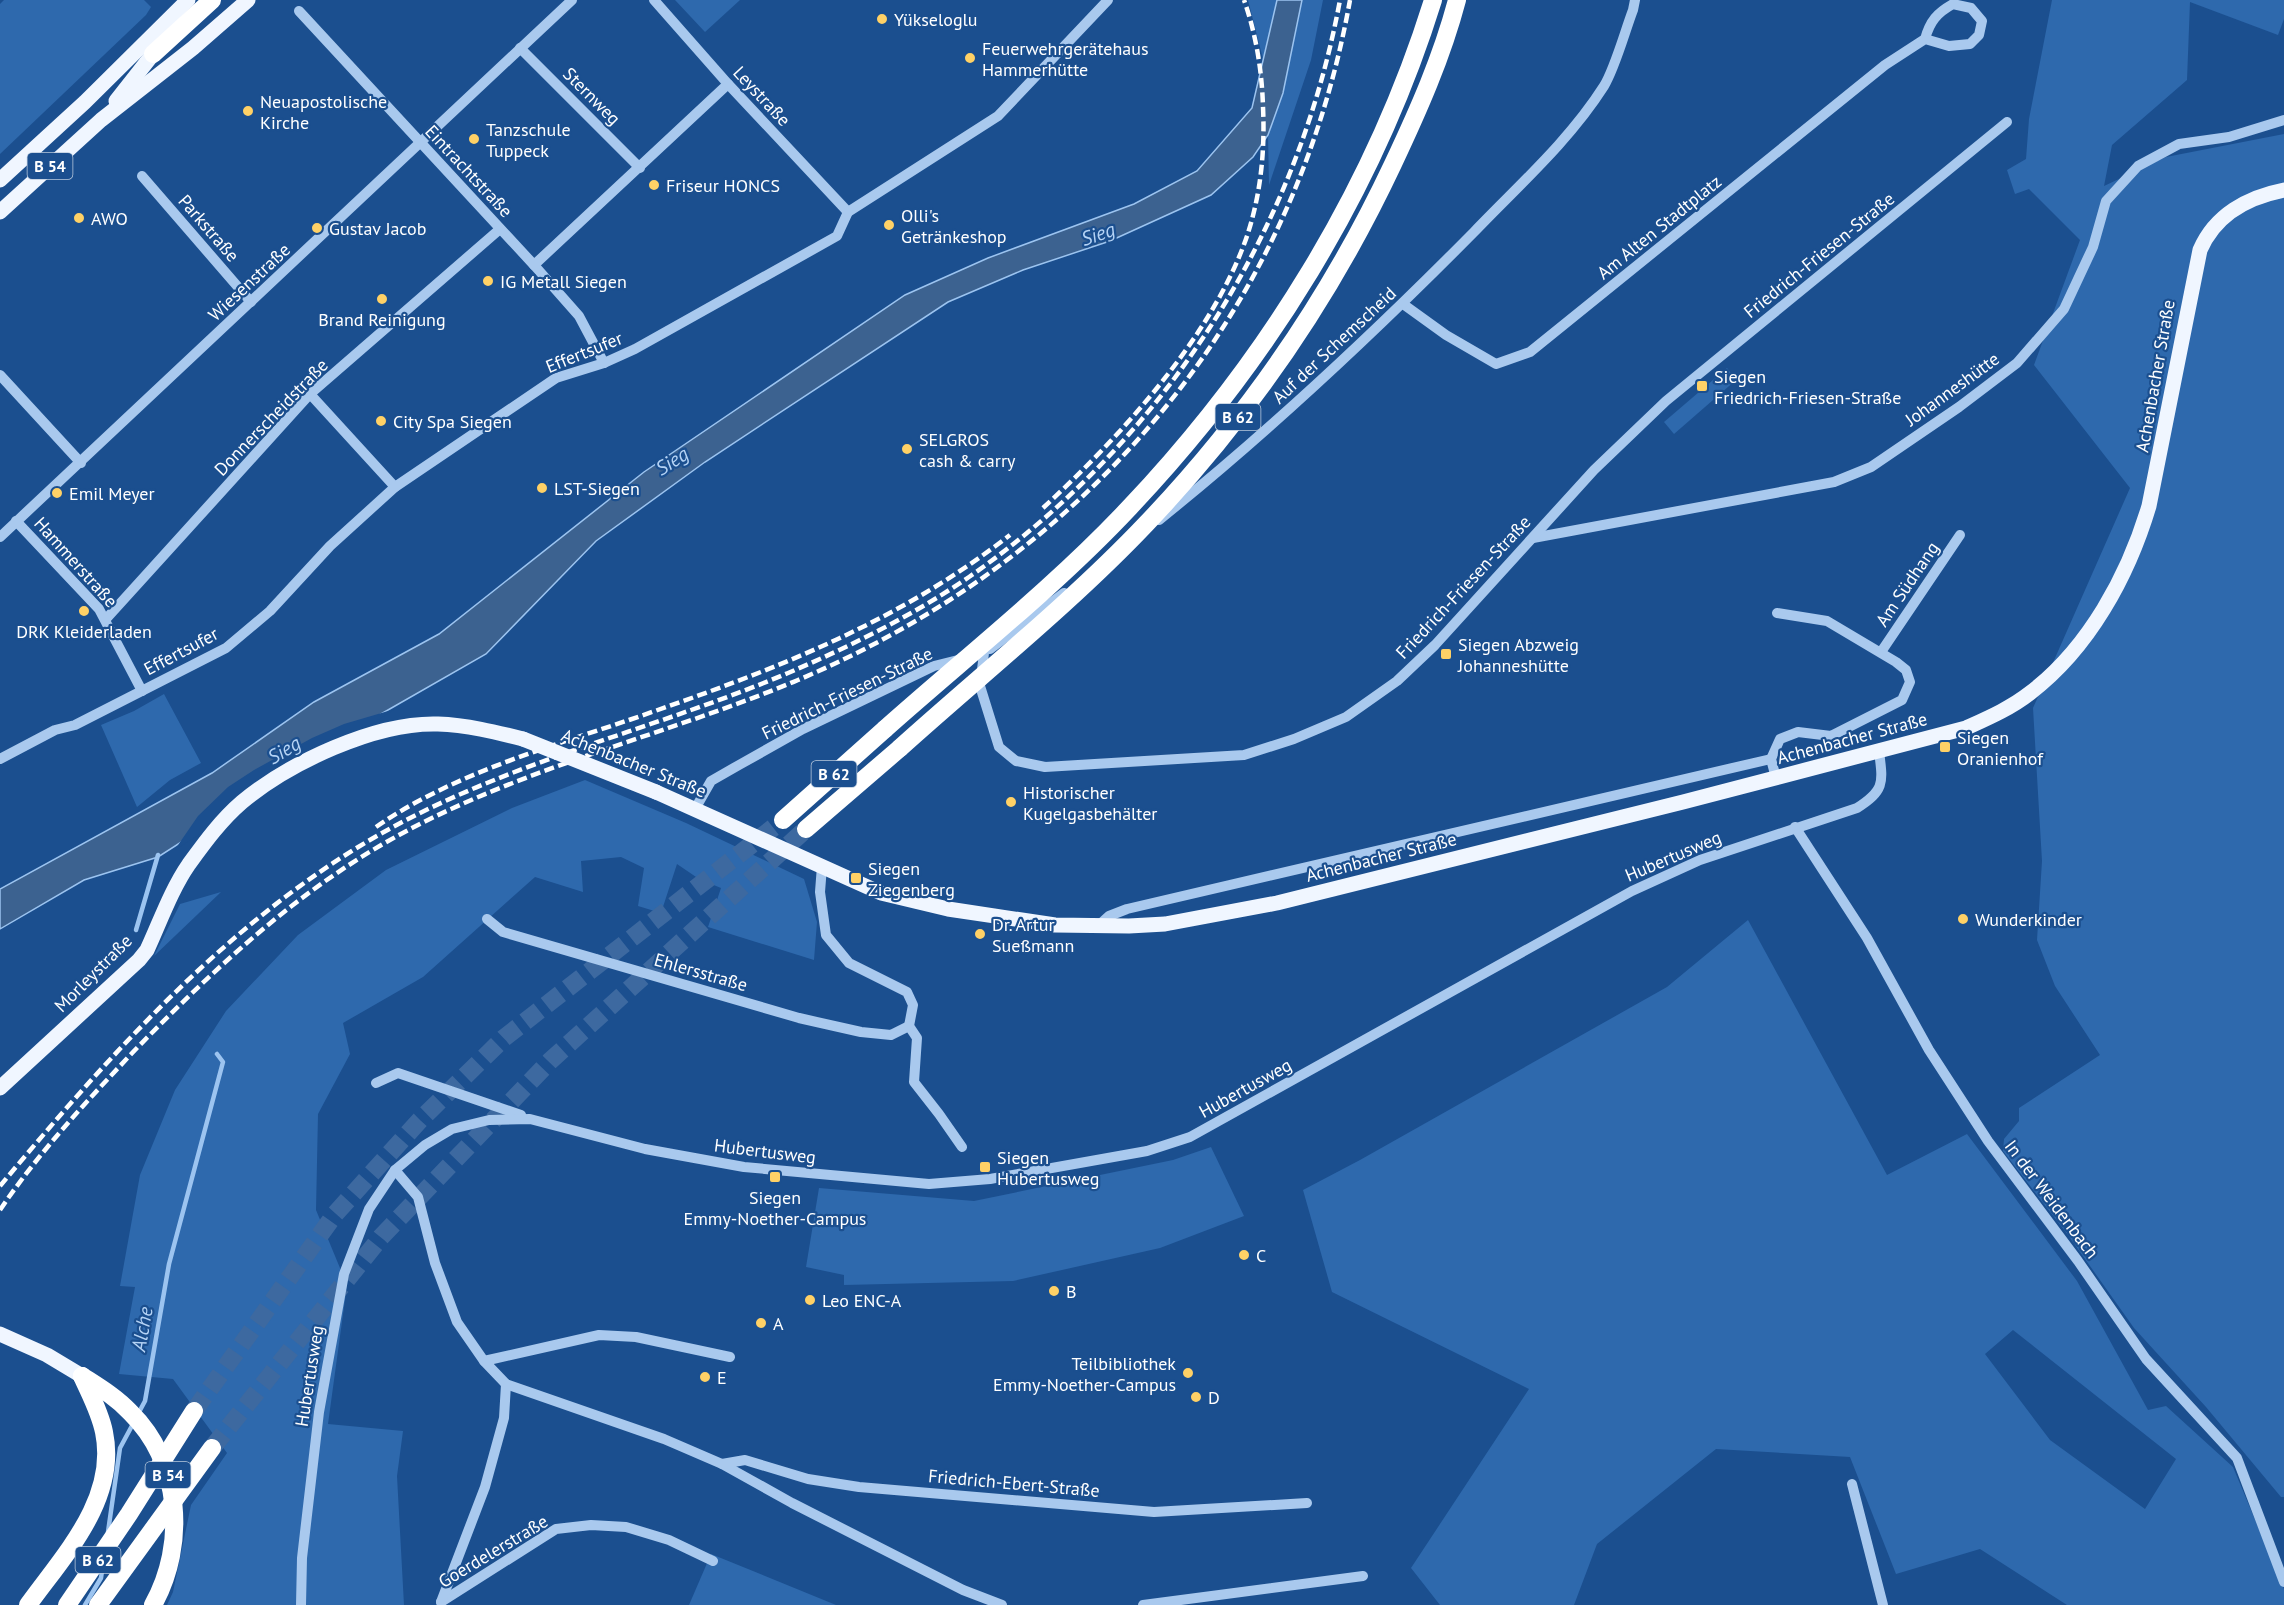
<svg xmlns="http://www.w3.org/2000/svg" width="2284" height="1605" viewBox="0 0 2284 1605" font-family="'PT Sans',sans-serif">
<rect width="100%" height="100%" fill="#1b4f8f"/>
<g fill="#2e69ad" fill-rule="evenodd">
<polygon points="4,0 144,0 151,7 146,15 0,154 0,4"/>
<polygon points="675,0 740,0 705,32"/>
<polygon points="1248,0 1277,0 1263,59"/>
<polygon points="1302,0 1323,0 1311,60 1269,185 1268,135 1283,93"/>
<polygon points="2052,0 2284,0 2284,19 2278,35 2190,2 2187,80 2112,145 2104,186 2166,157 2284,134 2284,1497 2281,1497 2206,1407 2134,1328 2068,1235 2003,1151 2004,1139 2019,1121 2019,1108 2100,1055 2055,986 2037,940 2042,861 2033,708 2130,488 2034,365 2080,240 2029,189 2015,194 2007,170 2026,159 2029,119"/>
<polygon points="1727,368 1736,380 1674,434 1664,422"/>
<polygon points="164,694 201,763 170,780 137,807 101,725 134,711"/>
<polygon points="585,780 686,823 804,879 817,922 814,960 708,927 721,888 699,879 677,864 661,913 638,906 644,868 621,857 581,861 583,892 535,877 423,977 343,1023 350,1054 318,1114 316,1210 347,1285 328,1424 403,1431 397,1476 404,1605 167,1605 173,1592 191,1505 227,1453 173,1379 119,1374 135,1287 120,1286 140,1175 175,1090 226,1011 298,935 386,870 512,808"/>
<polygon points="221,892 154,956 180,904"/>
<path d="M 1748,920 L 1887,1175 L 1967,1134 L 2077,1281 L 2148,1410 L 2166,1406 L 2233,1467 L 2284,1589 L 2284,1605 L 2067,1605 L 1980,1549 L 1896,1574 L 1850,1457 L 1716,1449 L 1597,1544 L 1574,1605 L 1440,1605 L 1411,1568 L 1529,1389 L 1332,1292 L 1303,1190 L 1360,1160 L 1667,987 ZM 2013,1330 L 2176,1459 L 2145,1509 L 2050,1440 L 1985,1354 Z"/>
<polygon points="1211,1147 1244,1216 1160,1248 1013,1281 844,1285 844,1275 806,1267 819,1188 974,1201 1173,1160"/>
<polygon points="711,1554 836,1605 689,1605"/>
</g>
<polygon fill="#3c6290" stroke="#9cc4f0" stroke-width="1.5" points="1277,0 1302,0 1283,93 1268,135 1253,157 1211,195 1110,241 1023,270 948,302 705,462 596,541 486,654 381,714 158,857 84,880 0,929 0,889 212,773 314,702 439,634 644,472 905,295 988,258 1134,204 1197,171 1252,108"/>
<polygon fill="#1b4f8f" points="395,709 227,817 178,848 176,848 198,816 228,787 254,770 312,738 344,724"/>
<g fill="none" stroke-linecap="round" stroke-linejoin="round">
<g stroke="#9cc4f0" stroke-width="4.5">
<polyline points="136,930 158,855"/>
<polyline points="138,1414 145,1401 169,1264 223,1062 217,1054"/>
<polyline points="108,1532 120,1448 134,1422"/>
<polyline points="85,1605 101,1578 103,1564"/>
</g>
<g stroke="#3d69a0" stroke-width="18" stroke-dasharray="18 9" stroke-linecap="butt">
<polyline points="194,1411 335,1214 420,1120 504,1038 783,820"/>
<polyline points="212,1448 381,1237 550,1061 806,829"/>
</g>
<g stroke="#a9c9ee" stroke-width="10">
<polyline points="654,0 728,84 848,212"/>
<polyline points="299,11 534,265 579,316 604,363"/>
<polyline points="520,48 640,168"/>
<polyline points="142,176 251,302"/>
<polyline points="534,265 728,84"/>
<path d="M 1403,304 L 1446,335 L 1496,364 L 1530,352 L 1885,65 L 1925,39 C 1930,21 1937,13 1953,4 L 1971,8 L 1982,21 L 1979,35 L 1970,44 L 1949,46 L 1925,39"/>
<polyline points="0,375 81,463"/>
<polyline points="310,394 395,487"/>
<path d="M 1159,520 C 1271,430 1374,333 1474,232 C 1519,185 1569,141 1604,86 C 1615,68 1625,31 1633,10 L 1635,0"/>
<polyline points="16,521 99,609 142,691"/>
<polyline points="0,537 572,0"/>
<polyline points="1533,538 1834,482 1871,467 1959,407 2017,363 2064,309 2093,247 2106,201 2138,166 2179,144 2229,137 2284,120"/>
<polyline points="106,619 310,394 500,229"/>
<polyline points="990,649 1064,593"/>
<polyline points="1881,652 1960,535"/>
<polyline points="984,653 980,686 999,747 1016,761 1045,767 1244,755 1294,739 1346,717 1397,681 1435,645 1594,470 1666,401 2007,122"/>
<polyline points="0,759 55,730 75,725 226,648 270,611 330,546 395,487 556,378 604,363 635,349 837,236 848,212 998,116 1108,0"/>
<polyline points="1776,778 1771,759 1780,739 1798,732 1831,736 1902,700 1910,682 1906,670 1896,662 1827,621 1777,613"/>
<polyline points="695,809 711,781 739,765 803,729 934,666 962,659"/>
<polyline points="1795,827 1867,938 1929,1050 1988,1141 2078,1261 2146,1359 2237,1458 2284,1582"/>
<polyline points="822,866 820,892 826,935 849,963 907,992 913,1005 909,1026 917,1038 914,1082 939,1114 962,1147"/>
<polyline points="487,919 503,932 799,1018 861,1032 891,1035 909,1026"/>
<polyline points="1097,927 1109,916 1127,909 1771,759"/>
<polyline points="376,1083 398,1073 521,1115"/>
<polyline points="395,1170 418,1197 435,1263 457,1322 484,1361 506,1384 664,1439 722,1464 792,1503 963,1590 1002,1605"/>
<polyline points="484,1361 599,1335 636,1337 730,1357"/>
<polyline points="722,1464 745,1460 808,1479 859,1487 1154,1512 1307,1503"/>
<polyline points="1852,1484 1883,1605"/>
<polyline points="441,1602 556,1529 591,1525 626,1527 669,1540 713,1561"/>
<polyline points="441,1602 485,1487 504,1418 506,1384"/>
<path d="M 301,1605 L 302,1558 L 319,1412 L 344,1274 L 369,1209 L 395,1170 L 425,1145 L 452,1129 L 489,1120 L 530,1119 L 645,1149 L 744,1167 L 929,1184 L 990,1179 L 1147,1151 L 1190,1137 L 1632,891 L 1700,860 L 1857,808 C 1885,790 1883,783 1879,751"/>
<polyline points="1143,1605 1363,1576"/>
</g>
<g stroke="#f0f6ff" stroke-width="15">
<polyline points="116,101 153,54"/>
<polyline points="0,180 85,102 188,0"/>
<polyline points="0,212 101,120 193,48 248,0"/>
<path d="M 656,792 L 881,893 L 948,909 L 1055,925 L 1129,926 L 1165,924 L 1277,903 L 1683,802 L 1966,728 C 1988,718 2011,708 2030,693 C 2089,648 2128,576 2149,506 L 2200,250 C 2215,215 2248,197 2284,190"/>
<path d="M 0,1088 L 139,960 L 147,950 C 160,922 171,890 189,864 C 205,842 221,820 242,802 C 289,763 375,722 438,724 C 467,725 495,732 523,739"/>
<polyline points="0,1334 47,1355 82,1376"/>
</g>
<g stroke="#fff" stroke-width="18">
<polyline points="153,54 212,0"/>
<polyline points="783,820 885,729"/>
<polyline points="806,829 900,748"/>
<path d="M 28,1605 C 64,1555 118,1499 104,1432 C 100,1412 90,1394 82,1376"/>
<polyline points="67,1605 129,1514 194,1411"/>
<polyline points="98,1605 212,1448"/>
</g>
<g stroke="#fff" stroke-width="4.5" stroke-dasharray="10 4.5" stroke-linecap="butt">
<path d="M 1043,508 C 1120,437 1215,334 1248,233 C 1261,192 1265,150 1263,107 C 1262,71 1256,34 1244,0"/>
<path d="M 376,827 C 451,775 543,749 629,720 C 768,672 893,626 1010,535"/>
<path d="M 0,1186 C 113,1051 236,912 393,827 C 520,758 663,727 795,670 C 855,644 915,614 969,577 C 1164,441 1297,233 1340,0"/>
<path d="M 0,1210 C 39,1152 87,1101 135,1050 C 215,968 298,890 399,835 C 526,766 667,735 798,680 C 1089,557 1294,313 1350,0"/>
</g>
<polyline stroke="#f0f6ff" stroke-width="15" points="523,739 656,792"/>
<g stroke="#fff" stroke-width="18">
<path d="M 885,729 C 967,656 1055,587 1130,507 C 1266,363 1374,190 1433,0"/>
<path d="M 900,748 C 981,675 1071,603 1146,524 C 1247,418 1331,296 1393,164 C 1418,111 1442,57 1457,0"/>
<path d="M 82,1376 C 99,1387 116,1397 130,1412 C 181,1462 187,1544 153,1605"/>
</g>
</g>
<g fill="#ffd166" stroke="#1b4f8f" stroke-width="2">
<circle cx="882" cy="19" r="6"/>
<circle cx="970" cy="58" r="6"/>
<circle cx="248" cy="111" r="6"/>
<circle cx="474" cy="139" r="6"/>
<circle cx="654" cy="185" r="6"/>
<circle cx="79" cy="218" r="6"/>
<circle cx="889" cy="225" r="6"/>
<circle cx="317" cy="228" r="6"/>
<circle cx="488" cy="281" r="6"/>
<circle cx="382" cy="299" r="6"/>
<rect x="1696" y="380" width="12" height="12" rx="3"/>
<circle cx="381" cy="421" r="6"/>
<circle cx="907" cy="449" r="6"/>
<circle cx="542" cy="488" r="6"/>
<circle cx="57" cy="493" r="6"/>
<circle cx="84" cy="611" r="6"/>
<rect x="1440" y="648" width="12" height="12" rx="3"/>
<rect x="1939" y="741" width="12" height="12" rx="3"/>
<circle cx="1011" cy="802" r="6"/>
<rect x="850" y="872" width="12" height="12" rx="3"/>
<circle cx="1963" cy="919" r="6"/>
<circle cx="980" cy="934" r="6"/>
<rect x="979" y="1161" width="12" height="12" rx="3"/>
<rect x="769" y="1171" width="12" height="12" rx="3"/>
<circle cx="1244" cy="1255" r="6"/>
<circle cx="1054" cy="1291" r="6"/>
<circle cx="810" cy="1300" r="6"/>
<circle cx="761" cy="1323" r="6"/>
<circle cx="1188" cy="1373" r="6"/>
<circle cx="705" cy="1377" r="6"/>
<circle cx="1196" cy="1397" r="6"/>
</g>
<g text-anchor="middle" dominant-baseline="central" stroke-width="4.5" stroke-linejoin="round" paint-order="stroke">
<g fill="#1b4f8f" stroke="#bbcadd" stroke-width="1.5">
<rect x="27.5" y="153" width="45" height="26" rx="4.5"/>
<rect x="1215.5" y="404" width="45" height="26" rx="4.5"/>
<rect x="811.5" y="761" width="45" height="26" rx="4.5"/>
<rect x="145.5" y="1462" width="45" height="26" rx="4.5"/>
<rect x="75.5" y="1547" width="45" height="26" rx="4.5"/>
</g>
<g font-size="16" font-weight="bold" fill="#fff">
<text x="50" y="166">B 54</text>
<text x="1238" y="417">B 62</text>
<text x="834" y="774">B 62</text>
<text x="168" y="1475">B 54</text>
<text x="98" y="1560">B 62</text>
</g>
<g font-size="18" fill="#fff" stroke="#1b4f8f" text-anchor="start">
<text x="894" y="19">Yükseloglu</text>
<text x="982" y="48">Feuerwehrgerätehaus<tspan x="982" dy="21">Hammerhütte</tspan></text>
<text x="260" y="101">Neuapostolische<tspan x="260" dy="21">Kirche</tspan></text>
<text x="486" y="129">Tanzschule<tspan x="486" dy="21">Tuppeck</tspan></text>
<text x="666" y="185">Friseur HONCS</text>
<text x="901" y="215">Olli's<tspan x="901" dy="21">Getränkeshop</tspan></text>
<text x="91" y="218">AWO</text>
<text x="329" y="228">Gustav Jacob</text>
<text x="500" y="281">IG Metall Siegen</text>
<text x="382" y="319" text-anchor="middle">Brand Reinigung</text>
<text x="1714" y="376">Siegen<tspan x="1714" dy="21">Friedrich-Friesen-Straße</tspan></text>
<text x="393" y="421">City Spa Siegen</text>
<text x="919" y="439">SELGROS<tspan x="919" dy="21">cash &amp; carry</tspan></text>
<text x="554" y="488">LST-Siegen</text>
<text x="69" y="493">Emil Meyer</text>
<text x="84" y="631" text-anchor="middle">DRK Kleiderladen</text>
<text x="1458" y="644">Siegen Abzweig<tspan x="1458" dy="21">Johanneshütte</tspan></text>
<text x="1957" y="737">Siegen<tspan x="1957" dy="21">Oranienhof</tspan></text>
<text x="1023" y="792">Historischer<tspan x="1023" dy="21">Kugelgasbehälter</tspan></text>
<text x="868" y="868">Siegen<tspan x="868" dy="21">Ziegenberg</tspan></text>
<text x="1975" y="919">Wunderkinder</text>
<text x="992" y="924">Dr. Artur<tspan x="992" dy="21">Sueßmann</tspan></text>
<text x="997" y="1157">Siegen<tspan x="997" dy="21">Hubertusweg</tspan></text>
<text x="775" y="1197" text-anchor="middle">Siegen<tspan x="775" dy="21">Emmy-Noether-Campus</tspan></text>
<text x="1256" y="1255">C</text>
<text x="1066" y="1291">B</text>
<text x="822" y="1300">Leo ENC-A</text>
<text x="773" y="1323">A</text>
<text x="1176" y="1363" text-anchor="end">Teilbibliothek<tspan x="1176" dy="21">Emmy-Noether-Campus</tspan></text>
<text x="717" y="1377">E</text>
<text x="1208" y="1397">D</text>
</g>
<g font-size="18" fill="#fff" stroke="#1b4f8f">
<text transform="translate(592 96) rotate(45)">Sternweg</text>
<text transform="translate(762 96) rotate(47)">Leystraße</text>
<text transform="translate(469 171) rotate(47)">Eintrachtstraße</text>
<text transform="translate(1659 227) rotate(-39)">Am Alten Stadtplatz</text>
<text transform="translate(209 228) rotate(49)">Parkstraße</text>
<text transform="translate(1819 255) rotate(-39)">Friedrich-Friesen-Straße</text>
<text transform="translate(249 282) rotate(-43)">Wiesenstraße</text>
<text transform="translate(1334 345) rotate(-43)">Auf der Schemscheid</text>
<text transform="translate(584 352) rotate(-22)">Effertsufer</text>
<text transform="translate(2155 376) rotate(-80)">Achenbacher Straße</text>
<text transform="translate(1952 389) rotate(-36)">Johanneshütte</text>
<text transform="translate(271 417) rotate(-46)">Donnerscheidstraße</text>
<text transform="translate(76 562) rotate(48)">Hammerstraße</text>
<text transform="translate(1907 584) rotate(-56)">Am Südhang</text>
<text transform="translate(1463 587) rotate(-47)">Friedrich-Friesen-Straße</text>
<text transform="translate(181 651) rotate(-28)">Effertsufer</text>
<text transform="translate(847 693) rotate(-26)">Friedrich-Friesen-Straße</text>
<text transform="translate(1852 738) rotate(-15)">Achenbacher Straße</text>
<text transform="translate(634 763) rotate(22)">Achenbacher Straße</text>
<text transform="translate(1673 856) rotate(-23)">Hubertusweg</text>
<text transform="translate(1381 857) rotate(-14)">Achenbacher Straße</text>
<text transform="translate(701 972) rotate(16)">Ehlersstraße</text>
<text transform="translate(93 973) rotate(-45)">Morleystraße</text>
<text transform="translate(1245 1088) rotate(-29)">Hubertusweg</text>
<text transform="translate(765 1151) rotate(7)">Hubertusweg</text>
<text transform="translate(2052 1199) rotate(53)">In der Weidenbach</text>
<text transform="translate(309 1376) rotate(-81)">Hubertusweg</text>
<text transform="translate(1014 1483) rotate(5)">Friedrich-Ebert-Straße</text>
<text transform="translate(493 1551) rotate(-31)">Goerdelerstraße</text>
</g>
<g font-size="20" font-style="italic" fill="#b5d3f5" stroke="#1b4f8f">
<text transform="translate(1098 234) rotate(-19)">Sieg</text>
<text transform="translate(672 461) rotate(-33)">Sieg</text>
<text transform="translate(284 750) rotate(-31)">Sieg</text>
<text transform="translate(142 1329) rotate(-80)">Alche</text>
</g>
</g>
</svg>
